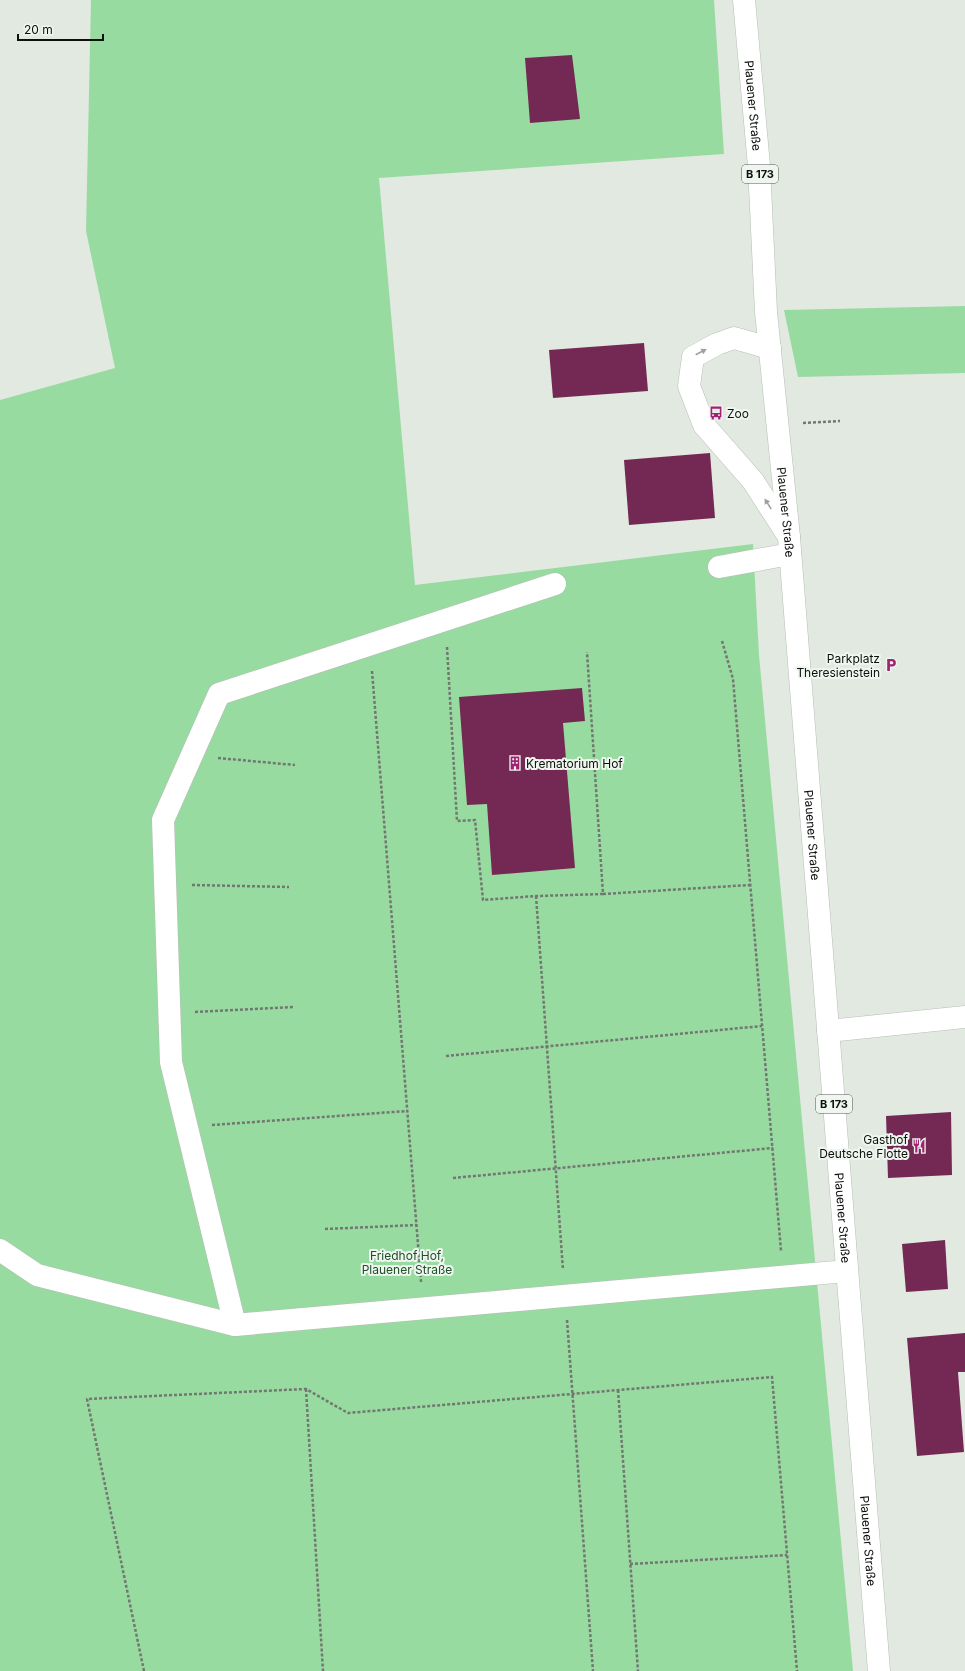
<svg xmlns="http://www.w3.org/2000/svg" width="965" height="1671" viewBox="0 0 965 1671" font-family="Inter,sans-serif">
<rect width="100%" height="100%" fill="#e1e9e1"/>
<g fill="#98dba1">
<polygon points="91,0 714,0 724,154 379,178 415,585 753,544 759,655 853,1671 0,1671 0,400 115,368 86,231"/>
<polygon points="965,306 965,373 798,377 784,310"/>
</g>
<g fill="#732954">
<polygon points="572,55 580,119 530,123 525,58"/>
<polygon points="644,343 648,391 553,398 549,350"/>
<polygon points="710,453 715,518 629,525 624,460"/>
<polygon points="582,688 585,721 563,723 575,868 492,875 487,804 467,805 459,697"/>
<polygon points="951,1112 952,1175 888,1178 886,1116"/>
<polygon points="945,1240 948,1289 906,1292 902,1244"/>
<polygon points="965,1333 965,1372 958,1372 964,1452 917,1456 907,1338"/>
</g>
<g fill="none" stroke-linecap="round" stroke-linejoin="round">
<g stroke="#b7beb7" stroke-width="23">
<g id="minor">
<polyline points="770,348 734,338 717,344 693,357 689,386 704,425 753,481 789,537"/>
<polyline points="719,567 790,554"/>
<polyline points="828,1031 965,1017"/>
<polyline points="0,1250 37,1275 235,1325 847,1271"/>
<polyline points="235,1325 171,1062 163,820 219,694 555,584"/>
</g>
</g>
<g stroke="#b7beb7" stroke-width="23">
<g id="major">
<path id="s1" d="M 744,0 L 759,166 L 766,312 L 789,537 L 879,1671"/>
</g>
</g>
<g stroke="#727772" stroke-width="2.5" stroke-dasharray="3 2" stroke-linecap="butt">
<polyline points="803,423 840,421"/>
<polyline points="722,641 733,679 781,1251"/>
<polyline points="447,647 457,821 475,820 483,900 536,896 603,894 587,652"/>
<polyline points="372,671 421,1282"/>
<polyline points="218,758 295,765"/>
<polyline points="192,885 289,887"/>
<polyline points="603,894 750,885"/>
<polyline points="536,896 563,1270"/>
<polyline points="195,1012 294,1007"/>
<polyline points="446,1056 762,1026"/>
<polyline points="212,1125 407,1111"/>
<polyline points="453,1178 773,1148"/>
<polyline points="325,1229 417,1225"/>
<polyline points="567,1320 593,1671"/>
<polyline points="306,1389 323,1671"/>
<polyline points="618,1390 638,1671"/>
<polyline points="630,1564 787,1555"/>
<polyline points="144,1671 87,1399 306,1389 348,1413 772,1377 797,1671"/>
</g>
<use href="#minor" stroke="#fff" stroke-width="22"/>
<use href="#major" stroke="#fff" stroke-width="22"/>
</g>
<defs><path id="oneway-solid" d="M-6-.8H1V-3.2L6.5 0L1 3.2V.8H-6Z"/></defs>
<g fill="#9e9f9e">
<use href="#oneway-solid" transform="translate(701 352) rotate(-28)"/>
<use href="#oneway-solid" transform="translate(768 504) rotate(-122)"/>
</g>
<defs>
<g id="bus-bare" transform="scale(1.08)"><path d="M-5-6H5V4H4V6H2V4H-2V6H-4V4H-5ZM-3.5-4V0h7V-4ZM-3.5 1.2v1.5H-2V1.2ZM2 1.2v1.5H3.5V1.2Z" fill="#a22172" stroke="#eef6ef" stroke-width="2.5" paint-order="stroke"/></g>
<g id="parking-bare" transform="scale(1.08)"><path d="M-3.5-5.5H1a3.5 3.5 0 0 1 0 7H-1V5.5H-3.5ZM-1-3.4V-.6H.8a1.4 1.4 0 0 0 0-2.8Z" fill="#a22172" stroke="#eef6ef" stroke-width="2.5" paint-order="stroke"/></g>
<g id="building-bare" transform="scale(1.08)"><path d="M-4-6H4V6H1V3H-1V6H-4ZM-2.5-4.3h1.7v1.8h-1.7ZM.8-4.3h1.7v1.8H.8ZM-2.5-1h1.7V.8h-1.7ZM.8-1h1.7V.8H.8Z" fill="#a22172" stroke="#eef6ef" stroke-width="2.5" paint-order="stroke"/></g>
<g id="restaurant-bare" transform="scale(1.08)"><path d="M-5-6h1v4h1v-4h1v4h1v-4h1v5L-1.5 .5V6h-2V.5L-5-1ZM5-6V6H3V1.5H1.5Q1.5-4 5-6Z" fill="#a22172" stroke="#eef6ef" stroke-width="2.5" paint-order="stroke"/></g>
</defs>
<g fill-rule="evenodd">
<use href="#bus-bare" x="716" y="413"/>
<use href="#parking-bare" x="891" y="665"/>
<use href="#building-bare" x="515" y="763"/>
<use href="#restaurant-bare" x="919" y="1146"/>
</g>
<g text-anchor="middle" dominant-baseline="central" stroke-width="4" stroke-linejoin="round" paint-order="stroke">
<g fill="#eef6ef" stroke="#505551" stroke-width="1">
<rect x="742" y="165" width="36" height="18" rx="3"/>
<rect x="816" y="1095" width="36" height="18" rx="3"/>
</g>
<g font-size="11" font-weight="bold" fill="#0d100d">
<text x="760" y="174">B 173</text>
<text x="834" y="1104">B 173</text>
</g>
<g font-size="12" fill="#0d100d" stroke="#eef6ef">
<text stroke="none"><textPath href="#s1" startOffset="106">Plauener Straße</textPath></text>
<text stroke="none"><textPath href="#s1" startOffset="514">Plauener Straße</textPath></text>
<text stroke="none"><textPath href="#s1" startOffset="838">Plauener Straße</textPath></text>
<text stroke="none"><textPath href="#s1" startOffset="1222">Plauener Straße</textPath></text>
<text stroke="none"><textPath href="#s1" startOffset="1546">Plauener Straße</textPath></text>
</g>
<g font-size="12" fill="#0d100d" stroke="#eef6ef" text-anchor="start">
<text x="727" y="413">Zoo</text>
<text x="880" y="658" text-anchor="end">Parkplatz<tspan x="880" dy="14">Theresienstein</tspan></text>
<text x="526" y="763">Krematorium Hof</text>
<text x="908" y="1139" text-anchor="end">Gasthof<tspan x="908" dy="14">Deutsche Flotte</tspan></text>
</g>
<g font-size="12" fill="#1c5027" stroke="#eef6ef">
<text x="407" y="1255">Friedhof Hof,<tspan x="407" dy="14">Plauener Straße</tspan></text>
</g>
</g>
<path d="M18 34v6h85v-6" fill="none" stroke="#0d100d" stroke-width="2"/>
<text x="24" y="34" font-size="12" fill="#0d100d" stroke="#eef6ef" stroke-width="3" paint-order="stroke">20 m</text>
</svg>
